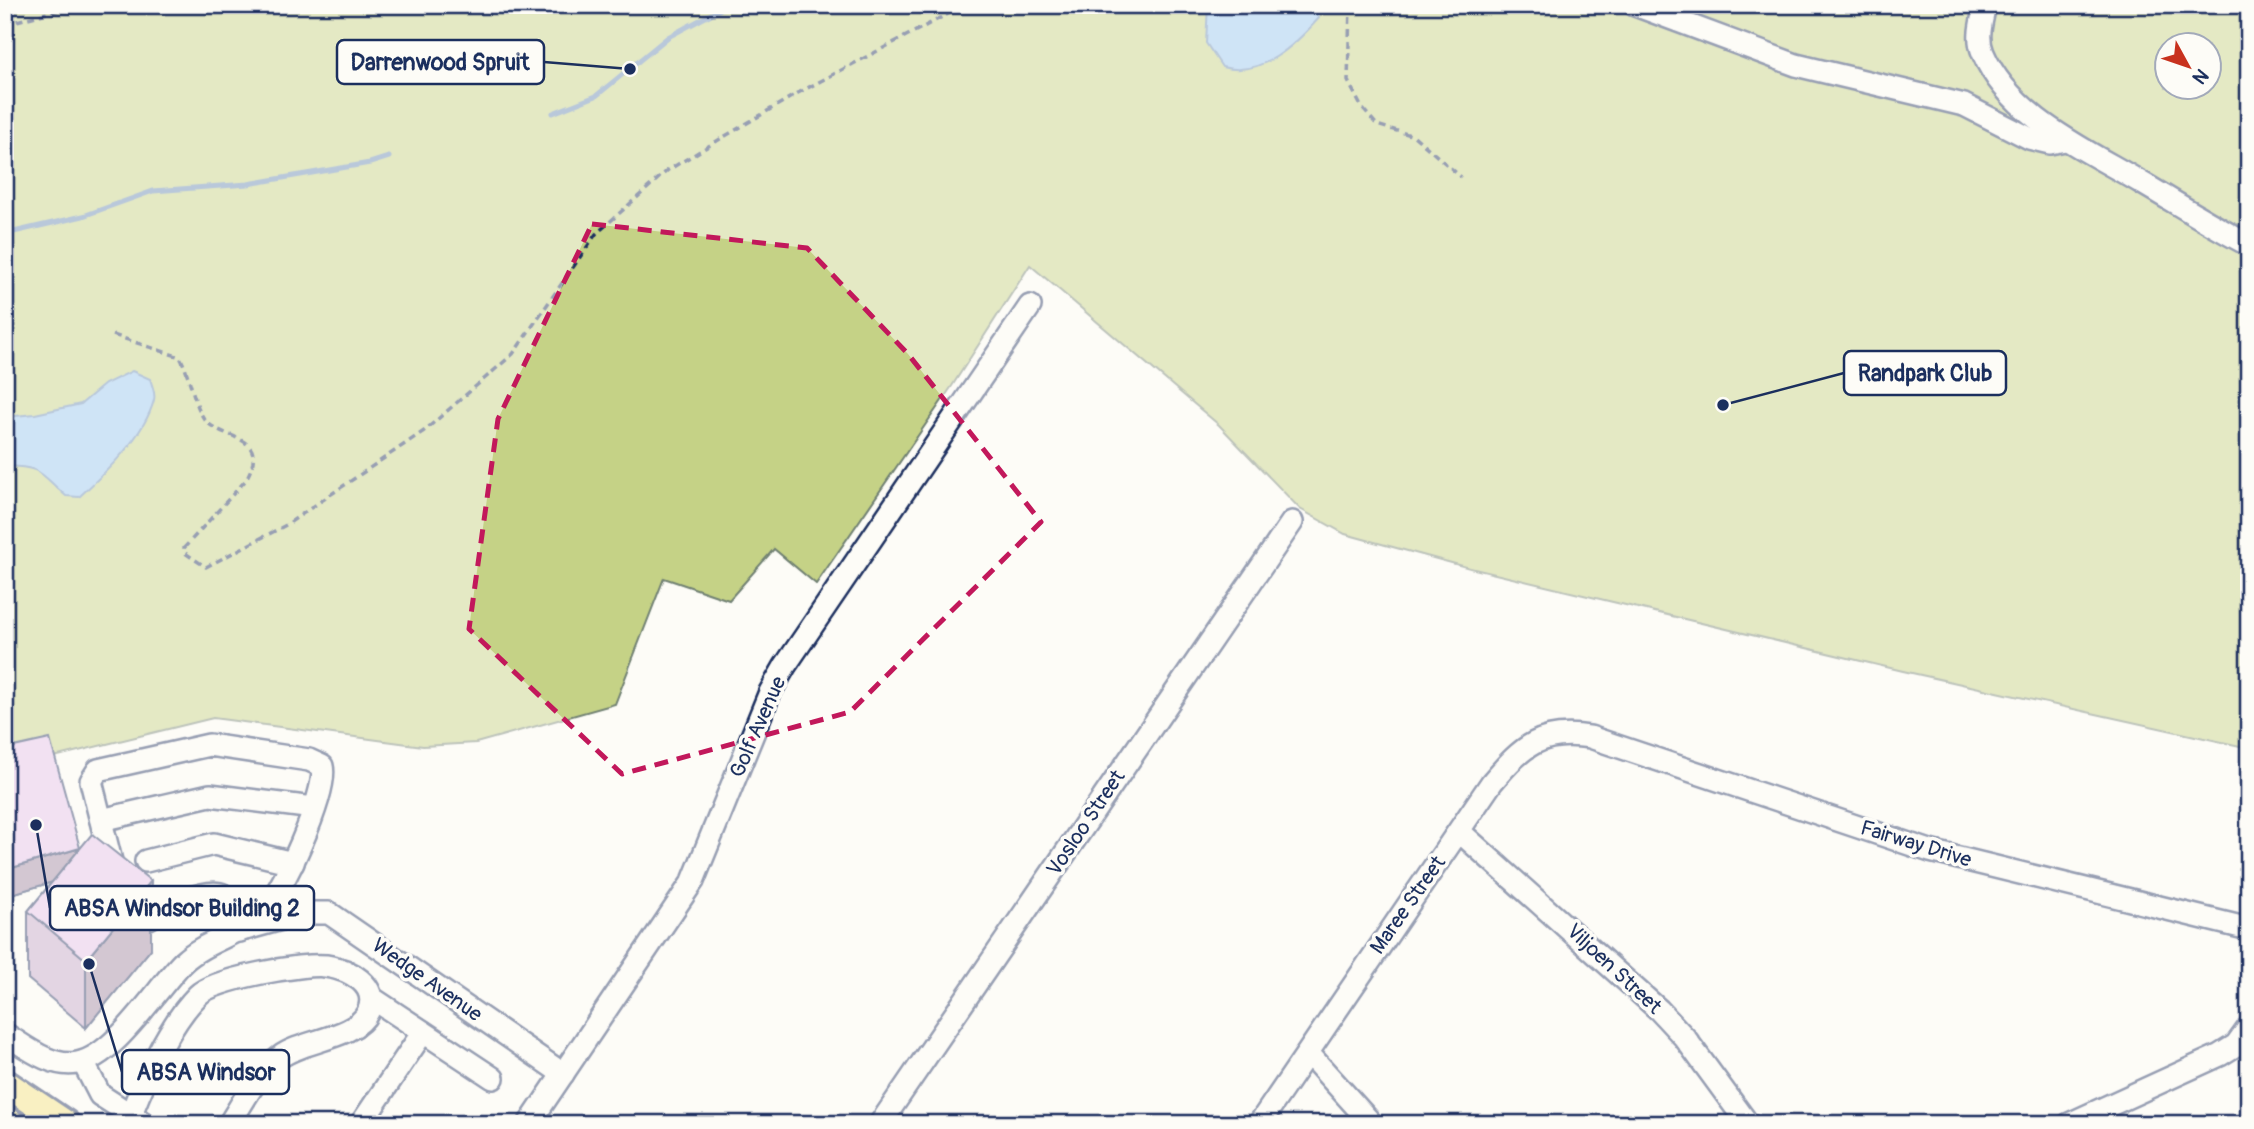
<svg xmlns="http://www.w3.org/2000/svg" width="2254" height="1129" viewBox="0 0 2254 1129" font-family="Pangolin,sans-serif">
<rect width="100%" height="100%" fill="#fdfcf7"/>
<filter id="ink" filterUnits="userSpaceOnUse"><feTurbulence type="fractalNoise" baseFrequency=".0143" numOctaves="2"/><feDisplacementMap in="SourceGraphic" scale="14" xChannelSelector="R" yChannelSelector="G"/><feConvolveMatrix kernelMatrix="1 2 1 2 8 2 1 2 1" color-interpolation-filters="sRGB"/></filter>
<g filter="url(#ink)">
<path fill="#c5d286" stroke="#708072" stroke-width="2" fill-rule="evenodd" d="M 5,5 L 2249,5 L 2249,748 L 1903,671 L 1470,568 L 1345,534 L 1300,509 L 1219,425 L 1030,265 L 952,386 L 816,584 L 774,549 L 729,600 L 664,578 L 615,704 L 476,743 L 423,746 L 213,718 L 5,769 ZM 2166,46 L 2208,46 L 2208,88 L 2166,88 Z"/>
<g fill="#98c7f3" stroke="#668ab7" stroke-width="2">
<path d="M 1208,5 L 1316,5 L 1319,18 C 1295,45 1261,78 1222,67 L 1206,43 Z"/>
<path d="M 132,371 L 150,379 C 152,385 156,394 154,400 C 144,437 106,472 79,497 L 66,496 C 39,473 44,467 5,466 L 5,417 L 35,414 L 81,404 L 105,384 Z"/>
</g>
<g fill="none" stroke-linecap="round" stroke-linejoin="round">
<g stroke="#668ab7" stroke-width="5">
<polyline points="553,113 596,96 668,37 728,5"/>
<polyline points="5,234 83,216 153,191 248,184 370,163 389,157"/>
</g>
<g stroke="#1b2f5e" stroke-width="26">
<g id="minor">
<polyline points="1635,5 1796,65 1964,105 2029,138 2050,143 2065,140"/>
<path d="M 1985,5 C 1982,21 1976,37 1983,53 C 2010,117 2087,150 2142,183 C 2178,204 2212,226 2249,245"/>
<polyline points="101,820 210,795 314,808"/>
<polyline points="1460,832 1659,1010 1685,1038 1748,1124"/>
<polyline points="146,861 214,844 293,863"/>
<path d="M 149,918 C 162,909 207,887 223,895 C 232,900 236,921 240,931"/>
<polyline points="246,929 303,913 329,913 563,1074"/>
<polyline points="372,998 493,1078"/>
<path d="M 5,1034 C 26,1047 51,1068 77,1063 C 115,1057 156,989 183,962 C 204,942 237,935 260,916 C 280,898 329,791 322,766 L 309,760 L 209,745 L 98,770 L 91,781 L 114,873"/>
<polyline points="1308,1053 1372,1124"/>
<polyline points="83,1062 100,1095 145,1124"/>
<path d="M 131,1114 C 146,1076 169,1024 198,995 C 213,979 304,963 326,966 C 348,969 381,985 368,1012 C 355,1039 302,1040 280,1057 C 256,1074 245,1100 229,1124"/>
<polyline points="361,1124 423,1032"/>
<polyline points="529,1124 693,881 770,692 785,666 1030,306"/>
<polyline points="880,1124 1292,522"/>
<path d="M 1259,1124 L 1492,782 C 1523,746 1541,729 1590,737 L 1930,851 L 2249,929"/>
<polyline points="2069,1124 2220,1055 2236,1045 2249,1027"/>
</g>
</g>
<g stroke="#1b2f5e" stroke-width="32">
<g id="major">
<polyline points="5,1083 66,1124"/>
<polyline points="5,1119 12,1124"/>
</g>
</g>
<g stroke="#1b2f5e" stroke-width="3.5" stroke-dasharray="7 5" stroke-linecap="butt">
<polyline points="1350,5 1348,81 1362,108 1377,125 1414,136 1461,177"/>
<polyline points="5,24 78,5"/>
<path d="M 113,335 L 180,357 C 190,375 194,406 205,420 C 223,441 273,434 245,481 L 184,548 L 185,553 L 206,567 L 286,525 L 424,431 L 513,354 L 596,234 L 668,170 L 798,93 L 965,5"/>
</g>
<use href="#minor" stroke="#fdfcf7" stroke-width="21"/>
<use href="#major" stroke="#f4e382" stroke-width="26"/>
</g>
<polygon fill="#c4a6cb" stroke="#1b2f5e" stroke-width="2" points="5,749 80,849 151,949 86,1028 28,979 28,911 52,882 5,896"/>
<g fill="#a087a5" stroke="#1b2f5e" stroke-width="2">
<polygon points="80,848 80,874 5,896 5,870"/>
<polygon points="151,881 151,949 86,1028 86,960"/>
</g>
<g fill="#e4c1ec" stroke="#1b2f5e" stroke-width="2">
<polygon points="50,739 80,848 5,870 5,749"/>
<polygon points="92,834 151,881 86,960 28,911"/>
</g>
</g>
<path d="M0 0H2254V1129H0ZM 592,224 L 807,248 L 908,354 L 1041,522 L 850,712 L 622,774 L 469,629 L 498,419 Z" fill="#fdfcf7" fill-opacity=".55" fill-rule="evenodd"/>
<path fill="none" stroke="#c2185b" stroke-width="5" stroke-dasharray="14 9" stroke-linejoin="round" d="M 592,224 L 807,248 L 908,354 L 1041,522 L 850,712 L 622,774 L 469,629 L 498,419 Z"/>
<g text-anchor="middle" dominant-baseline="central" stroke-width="7" stroke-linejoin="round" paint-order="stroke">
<g font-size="21" fill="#1b2f5e" stroke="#fdfcf7">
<text transform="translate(758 727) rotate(-66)">Golf Avenue</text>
<text transform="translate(1086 823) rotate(-56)">Vosloo Street</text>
<text transform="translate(1916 844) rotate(17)">Fairway Drive</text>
<text transform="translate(1408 905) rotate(-55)">Maree Street</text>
<text transform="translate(1614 969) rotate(43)">Viljoen Street</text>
<text transform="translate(427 980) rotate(35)">Wedge Avenue</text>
</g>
</g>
<path fill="none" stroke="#1b2f5e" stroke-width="2.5" d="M630 69L544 62M1723 405L1844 373M36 825L50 908M89 964L122 1072"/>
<g fill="#1b2f5e" stroke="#fdfcf7" stroke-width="2.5">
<circle cx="630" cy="69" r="7"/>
<circle cx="1723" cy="405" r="7"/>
<circle cx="36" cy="825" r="7"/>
<circle cx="89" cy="964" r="7"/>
</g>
<g fill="#fdfcf7" stroke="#1b2f5e" stroke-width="2.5">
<rect x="337" y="40" width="207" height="44" rx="7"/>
<rect x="1844" y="351" width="162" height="44" rx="7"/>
<rect x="50" y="886" width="264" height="44" rx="7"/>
<rect x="122" y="1050" width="167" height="44" rx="7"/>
</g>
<g font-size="23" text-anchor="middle" font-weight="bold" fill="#1b2f5e">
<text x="440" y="70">Darrenwood Spruit</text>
<text x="1925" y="381">Randpark Club</text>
<text x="182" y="916">ABSA Windsor Building 2</text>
<text x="206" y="1080">ABSA Windsor</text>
</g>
<rect width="2254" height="1129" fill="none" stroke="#fdfcf7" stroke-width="28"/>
<rect x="14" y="14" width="2226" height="1101" fill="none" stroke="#1b2f5e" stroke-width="2.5" filter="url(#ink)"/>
<g transform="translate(2188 66) rotate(130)"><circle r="33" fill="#fdfcf7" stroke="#a3aaba" stroke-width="2"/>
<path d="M0-5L12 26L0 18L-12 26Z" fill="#c8321e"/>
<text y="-10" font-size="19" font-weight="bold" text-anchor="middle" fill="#1b2f5e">N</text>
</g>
</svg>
